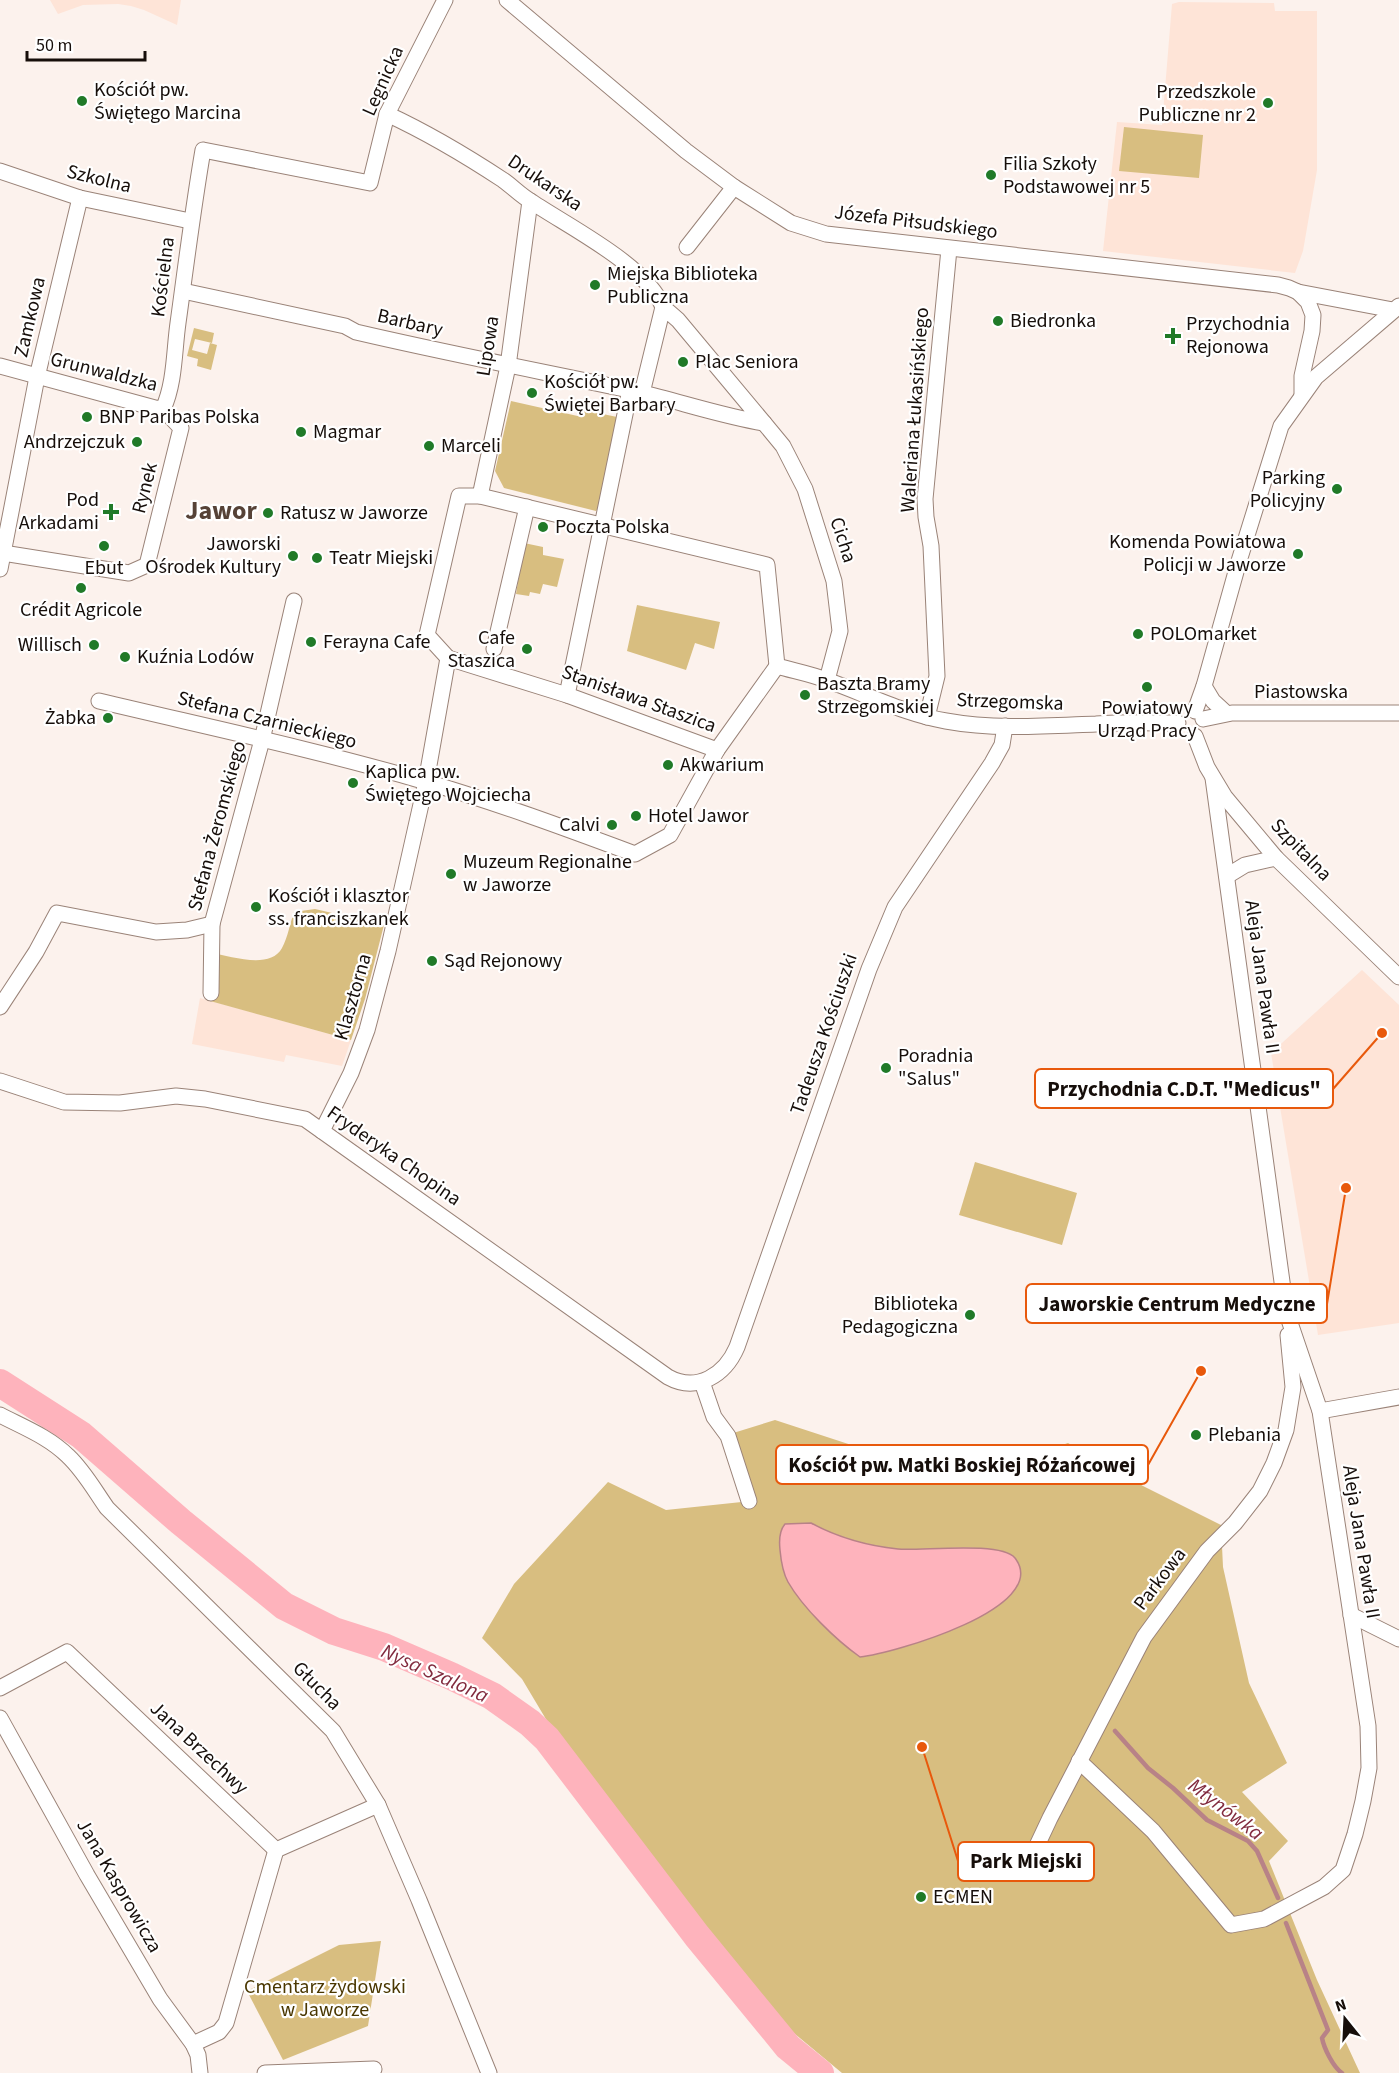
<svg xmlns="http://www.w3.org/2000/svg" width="1399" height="2073" viewBox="0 0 1399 2073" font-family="'Source Sans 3',sans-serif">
<rect width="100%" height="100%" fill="#fcf2ed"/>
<g fill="#fee4d7">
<polygon points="50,0 181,0 177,25 144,10 131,6 118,4 83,5 58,14"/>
<polygon points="1179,2 1274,3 1275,11 1317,11 1317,170 1303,251 1295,273 1103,251 1117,122 1162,125 1172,4"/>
<polygon points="1362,970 1399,1005 1399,1323 1318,1335 1271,1053"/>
<polygon points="200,998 351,1040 342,1066 286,1055 284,1062 192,1044"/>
</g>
<g fill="#d8be80">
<polygon points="1124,127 1203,135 1199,178 1119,171"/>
<polygon points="194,328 214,333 212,343 195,339 192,350 207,354 210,343 217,345 211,370 197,366 198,359 187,356"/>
<polygon points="511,401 582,417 584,410 617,417 598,508 596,511 504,488 495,471"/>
<polygon points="524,543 543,547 543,555 564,559 557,587 543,584 540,594 530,592 529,596 516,594"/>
<polygon points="637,605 720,622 714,649 695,643 686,670 627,651"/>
<path d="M 315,909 L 384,925 L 365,999 L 351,1040 L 210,1001 L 211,953 C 231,956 270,970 282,948 C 288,937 290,923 294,912 Z"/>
<polygon points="975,1162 1077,1193 1062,1245 959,1215"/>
<polygon points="775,1420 882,1455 944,1471 973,1471 1009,1463 1068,1443 1143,1486 1221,1525 1223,1567 1249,1683 1287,1763 1242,1792 1288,1841 1269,1861 1317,1980 1360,2073 842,2073 789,2029 749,1984 556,1736 522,1679 482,1638 514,1584 608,1482 666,1510 751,1501 730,1434"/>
<polygon points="381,1941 368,2026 283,2060 247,1991 339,1945"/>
</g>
<path fill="#feb3bc" stroke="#b88287" stroke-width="1.5" d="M 811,1523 C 837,1537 869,1546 898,1549 C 922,1551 1001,1541 1015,1558 C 1053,1608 891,1654 860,1657 C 836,1640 803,1608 788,1582 C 783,1573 781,1561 780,1550 C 779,1541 779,1531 785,1524 Z"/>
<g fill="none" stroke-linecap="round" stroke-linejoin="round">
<g stroke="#b88287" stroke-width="4.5">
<polyline points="1115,1731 1148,1768 1173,1788 1207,1820 1248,1841 1257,1851 1278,1898"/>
<path d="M 1286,1923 L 1328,2030 L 1322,2038 C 1324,2048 1333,2067 1342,2073"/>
</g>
<polyline stroke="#feb3bc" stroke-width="28" points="0,1383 81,1435 181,1522 284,1606 334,1631 384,1647 451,1676 492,1696 530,1723 547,1739 697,1936 788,2047 820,2073"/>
<g stroke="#9a8378" stroke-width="17">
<g id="minor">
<polyline points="507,0 686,151 734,187 791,223 826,234 1278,285 1289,288 1298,292 1393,310"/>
<path d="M 387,114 C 428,133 465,155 503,180 C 513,187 521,196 532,202 C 569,227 646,265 663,307"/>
<polyline points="0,171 80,198 190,221"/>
<polyline points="687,247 734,187"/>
<path d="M 183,291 L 345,326 L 356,332 C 450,354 545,372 639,392 C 681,402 722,416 764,423 L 678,320 L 663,307 L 642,393"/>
<polyline points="1298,292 1308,302 1313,315 1312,331 1302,376 1302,395"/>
<polyline points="0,366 155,408 163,409"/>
<path d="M 163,409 C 175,383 174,351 178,323 C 186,265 193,208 203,150 L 370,183 L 387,114 L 445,0"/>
<polyline points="764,423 783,446 805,489 834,581 840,631 827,680"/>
<polyline points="480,496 508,366 530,201"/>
<polyline points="3,553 129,573 147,565 181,428 163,409"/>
<polyline points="0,569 37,377 80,198"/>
<polyline points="494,649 527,507"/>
<polyline points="448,658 427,635 459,496 480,496 767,565 777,666"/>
<polyline points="448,658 567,695 717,750 777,666"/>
<path d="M 777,666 C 794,671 812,674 829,681 C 868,695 905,714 946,721 C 995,730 1046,726 1096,724 C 1123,722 1151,723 1178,723"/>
<polyline points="1204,686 1213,701 1226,713"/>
<polyline points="567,695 630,390"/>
<path d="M 99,701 C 208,727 317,750 423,781 C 495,802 565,828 635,854 L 670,835 L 717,750"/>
<polyline points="1195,711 1204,686 1239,561 1281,426 1316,377 1399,306"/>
<polyline points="927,717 937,676 931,546 926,517 925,499 949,249"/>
<polyline points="1203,719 1232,713 1399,713"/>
<polyline points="1195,736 1207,767 1225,797 1276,858 1399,977"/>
<polyline points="1227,876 1245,865 1276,858"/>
<polyline points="211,993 212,924 262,740 294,601"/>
<polyline points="0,1007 36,952 57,913 156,932 187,930 212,924"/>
<path d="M 0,1081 L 64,1102 L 120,1103 L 176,1096 L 205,1099 L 305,1119 L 668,1377 C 697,1393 725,1375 737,1347 L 869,969 L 895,907 L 992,763 L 1002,745 L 1005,726"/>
<polyline points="322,1131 351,1073 367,1030 388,951 426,782 448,658"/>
<polyline points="702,1382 714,1417 728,1436 749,1501"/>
<polyline points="1320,1411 1399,1397"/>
<path d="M 0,1415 C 23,1427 49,1437 68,1456 C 84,1471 95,1491 107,1508 L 333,1731 L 378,1805 L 419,1900 L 489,2073"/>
<polyline points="1351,1615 1399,1639"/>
<polyline points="0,1688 67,1652 276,1850 378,1805"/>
<polyline points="0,1718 87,1875 160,1999 193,2044 198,2055 200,2073"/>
<polyline points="1079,1761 1153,1831 1231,1925 1264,1919 1324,1887 1343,1870 1355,1834 1363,1801 1369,1768 1368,1726 1320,1411 1286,1311 1213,778"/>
<polyline points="1026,1869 1050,1818 1144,1637 1207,1551 1235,1523 1260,1491 1274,1463 1286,1430 1293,1387 1288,1335"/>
<polyline points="193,2044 219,2032 226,2023 276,1850"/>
<polyline points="265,2073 374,2069"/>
</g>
</g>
<use href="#minor" stroke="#fff" stroke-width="15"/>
</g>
<g fill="#207a28" stroke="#fff" stroke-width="2">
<circle cx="82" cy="101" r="6"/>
<circle cx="1268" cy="103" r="6"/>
<circle cx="991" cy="175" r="6"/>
<circle cx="595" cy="285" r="6"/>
<circle cx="998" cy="321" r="6"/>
<path d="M1170 327h6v6h6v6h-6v6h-6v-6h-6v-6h6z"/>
<circle cx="683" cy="362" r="6"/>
<circle cx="532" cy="393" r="6"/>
<circle cx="87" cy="417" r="6"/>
<circle cx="301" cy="432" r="6"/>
<circle cx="137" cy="442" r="6"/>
<circle cx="429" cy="446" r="6"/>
<circle cx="1337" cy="489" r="6"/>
<path d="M108 503h6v6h6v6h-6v6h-6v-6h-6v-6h6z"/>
<circle cx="268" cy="513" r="6"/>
<circle cx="543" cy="527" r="6"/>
<circle cx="104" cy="546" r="6"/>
<circle cx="1298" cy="554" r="6"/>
<circle cx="293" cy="556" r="6"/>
<circle cx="317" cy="558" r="6"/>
<circle cx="81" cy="588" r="6"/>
<circle cx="1138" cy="634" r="6"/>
<circle cx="311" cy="642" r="6"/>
<circle cx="94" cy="645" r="6"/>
<circle cx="527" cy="649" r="6"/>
<circle cx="125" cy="657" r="6"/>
<circle cx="1147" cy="687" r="6"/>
<circle cx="805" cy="695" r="6"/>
<circle cx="108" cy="718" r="6"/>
<circle cx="668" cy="765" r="6"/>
<circle cx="353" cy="783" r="6"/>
<circle cx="636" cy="816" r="6"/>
<circle cx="612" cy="825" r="6"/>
<circle cx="451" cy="874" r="6"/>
<circle cx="256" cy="907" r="6"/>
<circle cx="432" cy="961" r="6"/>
<circle cx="886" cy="1068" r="6"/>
<circle cx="970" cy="1315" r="6"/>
<circle cx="1196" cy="1435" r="6"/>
<circle cx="921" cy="1897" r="6"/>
</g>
<g text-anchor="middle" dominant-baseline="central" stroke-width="4.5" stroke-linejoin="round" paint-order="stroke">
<g font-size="20" fill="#160e0a" stroke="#fff">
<text transform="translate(383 81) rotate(-66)">Legnicka</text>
<text transform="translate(99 179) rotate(14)">Szkolna</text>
<text transform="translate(545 183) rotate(34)">Drukarska</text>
<text transform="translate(916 222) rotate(7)">Józefa Piłsudskiego</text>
<text transform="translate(163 277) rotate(-83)">Kościelna</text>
<text transform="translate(30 317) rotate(-77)">Zamkowa</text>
<text transform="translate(410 323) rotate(13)">Barbary</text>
<text transform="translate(488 346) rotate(-81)">Lipowa</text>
<text transform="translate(104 372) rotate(14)">Grunwaldzka</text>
<text transform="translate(915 410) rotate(-86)">Waleriana Łukasińskiego</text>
<text transform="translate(145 488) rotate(-76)">Rynek</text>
<text transform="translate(843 540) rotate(72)">Cicha</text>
<text x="1301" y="692">Piastowska</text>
<text transform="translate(639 699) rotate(20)">Stanisława Staszica</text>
<text transform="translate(1010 702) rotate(2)">Strzegomska</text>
<text transform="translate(267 720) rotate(14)">Stefana Czarnieckiego</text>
<text transform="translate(217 826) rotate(-75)">Stefana Żeromskiego</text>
<text transform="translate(1301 850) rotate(46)">Szpitalna</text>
<text transform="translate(1262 977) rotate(82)">Aleja Jana Pawła II</text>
<text transform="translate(353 997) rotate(-74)">Klasztorna</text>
<text transform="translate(824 1034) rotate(-71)">Tadeusza Kościuszki</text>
<text transform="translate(394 1156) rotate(35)">Fryderyka Chopina</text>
<text transform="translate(1361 1542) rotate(81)">Aleja Jana Pawła II</text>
<text transform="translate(1160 1579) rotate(-53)">Parkowa</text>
<text transform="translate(317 1686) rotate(45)">Głucha</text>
<text transform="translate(199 1748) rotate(43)">Jana Brzechwy</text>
<text transform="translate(119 1886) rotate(60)">Jana Kasprowicza</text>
</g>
<g font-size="20" fill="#160e0a" stroke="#fff" text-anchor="start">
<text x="94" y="90">Kościół pw.<tspan x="94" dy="23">Świętego Marcina</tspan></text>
<text x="1256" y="92" text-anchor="end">Przedszkole<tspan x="1256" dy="23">Publiczne nr 2</tspan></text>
<text x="1003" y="164">Filia Szkoły<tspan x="1003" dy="23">Podstawowej nr 5</tspan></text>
<text x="607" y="274">Miejska Biblioteka<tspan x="607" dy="23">Publiczna</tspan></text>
<text x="1010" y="321">Biedronka</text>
<text x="1186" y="324">Przychodnia<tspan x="1186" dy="23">Rejonowa</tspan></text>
<text x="695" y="362">Plac Seniora</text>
<text x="544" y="382">Kościół pw.<tspan x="544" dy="23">Świętej Barbary</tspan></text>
<text x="99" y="417">BNP Paribas Polska</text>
<text x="313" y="432">Magmar</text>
<text x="125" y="442" text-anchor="end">Andrzejczuk</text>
<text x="441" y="446">Marceli</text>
<text x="1325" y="478" text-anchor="end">Parking<tspan x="1325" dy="23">Policyjny</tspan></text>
<text x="99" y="500" text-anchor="end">Pod<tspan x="99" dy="23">Arkadami</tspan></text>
<text x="280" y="513">Ratusz w Jaworze</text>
<text x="555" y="527">Poczta Polska</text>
<text x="1286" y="542" text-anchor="end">Komenda Powiatowa<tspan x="1286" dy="23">Policji w Jaworze</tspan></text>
<text x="281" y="544" text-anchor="end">Jaworski<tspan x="281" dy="23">Ośrodek Kultury</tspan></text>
<text x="329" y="558">Teatr Miejski</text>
<text x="104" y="568" text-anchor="middle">Ebut</text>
<text x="81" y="610" text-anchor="middle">Crédit Agricole</text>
<text x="1150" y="634">POLOmarket</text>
<text x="515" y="638" text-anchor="end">Cafe<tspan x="515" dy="23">Staszica</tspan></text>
<text x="323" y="642">Ferayna Cafe</text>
<text x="82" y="645" text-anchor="end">Willisch</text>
<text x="137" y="657">Kuźnia Lodów</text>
<text x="817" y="684">Baszta Bramy<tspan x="817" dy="23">Strzegomskiej</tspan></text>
<text x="1147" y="708" text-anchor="middle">Powiatowy<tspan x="1147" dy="23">Urząd Pracy</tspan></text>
<text x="96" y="718" text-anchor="end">Żabka</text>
<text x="680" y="765">Akwarium</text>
<text x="365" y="772">Kaplica pw.<tspan x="365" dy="23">Świętego Wojciecha</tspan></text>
<text x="648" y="816">Hotel Jawor</text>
<text x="600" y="825" text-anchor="end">Calvi</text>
<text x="463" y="862">Muzeum Regionalne<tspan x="463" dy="23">w Jaworze</tspan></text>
<text x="268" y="896">Kościół i klasztor<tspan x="268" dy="23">ss. franciszkanek</tspan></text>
<text x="444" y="961">Sąd Rejonowy</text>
<text x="898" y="1056">Poradnia<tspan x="898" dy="23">"Salus"</tspan></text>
<text x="958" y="1304" text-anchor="end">Biblioteka<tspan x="958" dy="23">Pedagogiczna</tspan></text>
<text x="1208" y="1435">Plebania</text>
<text x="933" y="1897">ECMEN</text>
</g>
<g font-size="20" fill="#4a3700" stroke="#fff">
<text x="325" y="1987">Cmentarz żydowski<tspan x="325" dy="23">w Jaworze</tspan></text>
</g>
<g font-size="21" font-style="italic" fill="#822c3f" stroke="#fff">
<text transform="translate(435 1673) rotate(24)">Nysa Szalona</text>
<text transform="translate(1226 1809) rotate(37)">Młynówka</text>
</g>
<g font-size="26" font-weight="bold" fill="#564237" stroke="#fff">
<text x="221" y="510">Jawor</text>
</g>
</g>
<path fill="none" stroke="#e8590c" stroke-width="2" d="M1382 1033L1333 1089M1346 1188L1327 1304M1201 1371L1148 1465M922 1747L958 1861"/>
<g fill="#e8590c" stroke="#fff" stroke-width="2">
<circle cx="1382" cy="1033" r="6"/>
<circle cx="1346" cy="1188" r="6"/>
<circle cx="1201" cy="1371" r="6"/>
<circle cx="922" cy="1747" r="6"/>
</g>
<g fill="#fff" stroke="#e8590c" stroke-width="2">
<rect x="1035" y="1069" width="298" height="39" rx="6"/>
<rect x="1026" y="1284" width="301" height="39" rx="6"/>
<rect x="776" y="1445" width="372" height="39" rx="6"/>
<rect x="958" y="1842" width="136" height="39" rx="6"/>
</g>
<g font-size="21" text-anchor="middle" font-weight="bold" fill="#160e0a">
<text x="1184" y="1096">Przychodnia C.D.T. "Medicus"</text>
<text x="1177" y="1311">Jaworskie Centrum Medyczne</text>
<text x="962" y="1472">Kościół pw. Matki Boskiej Różańcowej</text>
<text x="1026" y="1868">Park Miejski</text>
</g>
<g transform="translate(1345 2019) rotate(342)" stroke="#ffffff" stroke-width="4.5" paint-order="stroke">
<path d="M0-4.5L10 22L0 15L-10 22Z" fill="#160e0a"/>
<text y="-9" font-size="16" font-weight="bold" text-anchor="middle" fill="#160e0a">N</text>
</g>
<path d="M27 51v9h118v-9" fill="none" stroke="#160e0a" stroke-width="3"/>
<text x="36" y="51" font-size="18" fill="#160e0a" stroke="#ffffff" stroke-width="4.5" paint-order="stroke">50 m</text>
</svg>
